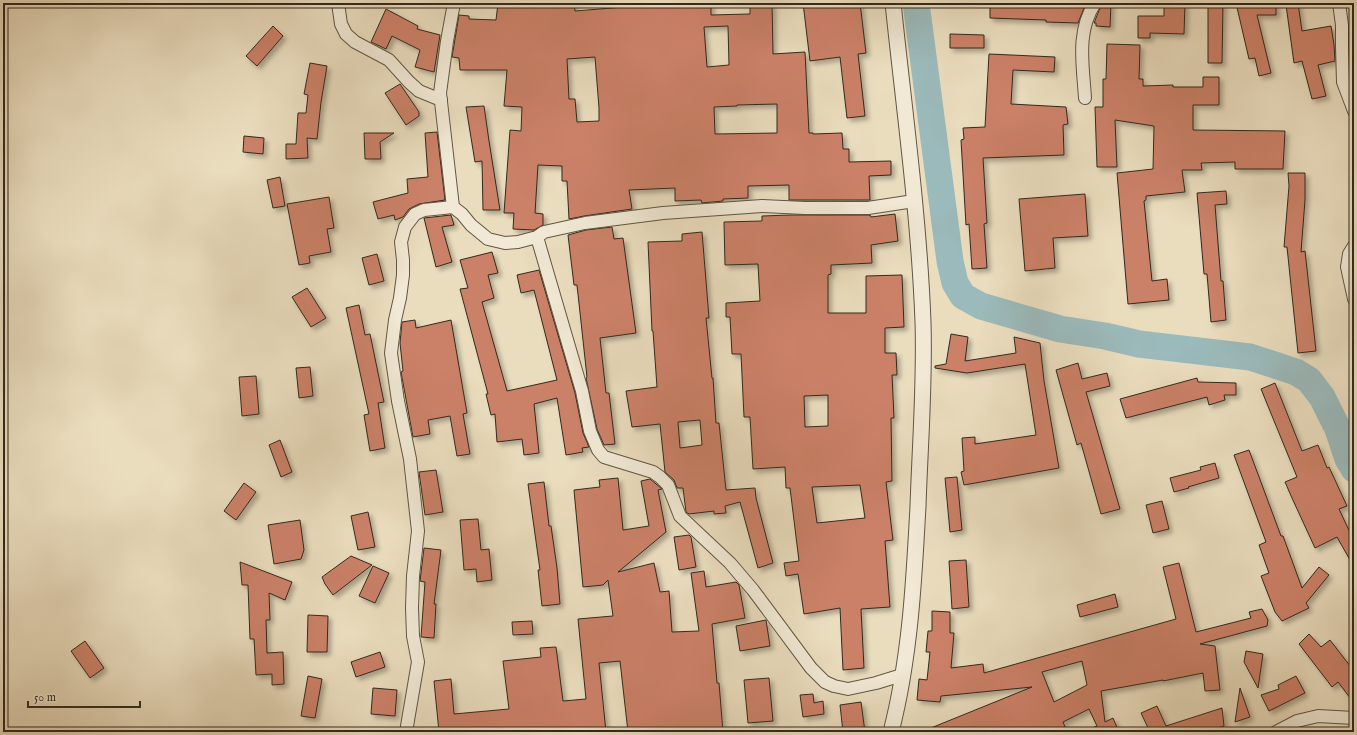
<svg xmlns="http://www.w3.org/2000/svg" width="1357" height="735" viewBox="0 0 1357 735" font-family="'IM FELL English',serif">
<defs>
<filter id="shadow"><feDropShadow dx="3.5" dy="3.5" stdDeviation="2" flood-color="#0004"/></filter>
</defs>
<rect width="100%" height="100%" fill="#eaddbe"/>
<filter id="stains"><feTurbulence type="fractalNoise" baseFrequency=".005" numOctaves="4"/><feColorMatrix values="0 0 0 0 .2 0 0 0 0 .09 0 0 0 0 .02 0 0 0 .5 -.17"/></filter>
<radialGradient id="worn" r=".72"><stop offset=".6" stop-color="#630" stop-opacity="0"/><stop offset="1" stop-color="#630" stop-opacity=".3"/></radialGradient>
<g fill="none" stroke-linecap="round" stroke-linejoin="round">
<polyline stroke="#9bbabb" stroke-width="27" points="916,3 950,261 955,283 963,296 981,306 1060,329 1105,336 1139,344 1250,357 1296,372 1309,380 1322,397 1338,429 1348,459 1354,469"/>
</g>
<g fill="#cb8167" stroke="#32291d" fill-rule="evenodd" filter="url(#shadow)">
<path d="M 498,3 L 574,3 L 575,11 L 624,7 L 624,6 L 649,4 L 649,3 L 711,3 L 711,15 L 750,14 L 750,3 L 772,3 L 773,54 L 805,52 L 809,133 L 813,133 L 813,134 L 842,133 L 843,149 L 849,149 L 849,162 L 891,161 L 891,175 L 869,176 L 870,200 L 789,200 L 789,185 L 748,186 L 748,198 L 723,199 L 723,201 L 702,203 L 701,200 L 675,201 L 675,188 L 629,190 L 632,209 L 584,216 L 569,219 L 567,181 L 562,181 L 562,166 L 538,165 L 535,213 L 543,214 L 543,225 L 534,230 L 513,229 L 514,213 L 504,213 L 510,130 L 521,131 L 522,107 L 504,106 L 507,70 L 460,70 L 459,58 L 452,57 L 459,15 L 469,16 L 469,19 L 496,20 ZM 728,26 L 729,65 L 707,67 L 704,27 ZM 595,57 L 599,108 L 599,121 L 577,122 L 575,99 L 569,99 L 567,59 ZM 777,104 L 777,133 L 715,134 L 714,107 L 737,106 L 737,105 Z"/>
<polygon points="803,3 860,3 866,53 858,54 865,116 847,118 840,57 810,61"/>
<polygon points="990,3 1086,3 1078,23 1046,22 1046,20 990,18"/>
<polygon points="1102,3 1111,3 1110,27 1096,26 1096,23 1094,23"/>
<polygon points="1164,3 1185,3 1184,34 1150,33 1150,38 1138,38 1138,16 1164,16"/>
<polygon points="1208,3 1223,3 1222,63 1208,63"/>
<polygon points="1236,3 1276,3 1276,15 1257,15 1271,73 1259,76 1255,58 1249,59"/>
<polygon points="1298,3 1302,31 1331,26 1334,45 1335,61 1318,65 1326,96 1312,99 1302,61 1294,63 1286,5"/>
<polygon points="386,9 418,26 417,29 440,35 434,72 415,67 420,50 392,36 386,49 371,42"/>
<polygon points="273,26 283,36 257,66 246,56"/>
<polygon points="950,34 984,35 984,48 950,48"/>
<polygon points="1107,44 1140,45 1139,79 1143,79 1143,86 1173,85 1173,87 1203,87 1203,77 1219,77 1219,105 1193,105 1193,130 1285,131 1283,169 1235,169 1235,162 1201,163 1202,170 1182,170 1185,192 1146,196 1146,200 1144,201 1152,281 1167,279 1169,300 1128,304 1117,173 1153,169 1154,126 1115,120 1117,167 1097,167 1095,107 1103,107 1103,79 1106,79"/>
<polygon points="989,54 1055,57 1054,72 1013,70 1011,104 1066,107 1068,124 1063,125 1064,155 983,158 987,223 984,224 987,268 972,269 969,224 966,225 961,140 964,139 963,128 985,127"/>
<polygon points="310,63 327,66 321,102 317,139 307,138 308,158 286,159 286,144 296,144 298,113 306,113 308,95 304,94"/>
<polygon points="400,84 419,112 419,116 406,125 385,93"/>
<polygon points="484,106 489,141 500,210 483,210 482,161 475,162 466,107"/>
<polygon points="437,132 445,200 419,204 409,209 403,217 395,220 394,215 378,219 373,202 408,193 407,179 428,177 425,133"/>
<polygon points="364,133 394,133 380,142 381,159 365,159"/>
<polygon points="244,136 264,138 263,154 243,152"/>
<polygon points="1288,173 1305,173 1305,200 1301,252 1305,251 1316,351 1298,353 1287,247 1284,247 1289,186"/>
<polygon points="280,177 285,206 273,208 267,180"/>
<polygon points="1226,191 1227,204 1215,205 1221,281 1223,281 1226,320 1211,322 1207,274 1204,274 1197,193"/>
<polygon points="1085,194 1088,236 1053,238 1055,268 1025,271 1019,199"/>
<polygon points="329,197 334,228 327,229 331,252 309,256 310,263 299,265 287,204"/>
<path d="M 895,214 L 898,241 L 871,245 L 872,263 L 831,265 L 831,274 L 828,275 L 828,313 L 866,313 L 866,276 L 902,275 L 904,327 L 885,328 L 885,353 L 896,353 L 897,375 L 892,375 L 894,418 L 891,418 L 892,481 L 886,482 L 893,540 L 885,541 L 890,607 L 861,609 L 864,668 L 843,670 L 840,608 L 804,614 L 798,574 L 786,576 L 784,563 L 799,561 L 790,488 L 786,488 L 785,467 L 753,469 L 750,417 L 744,417 L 741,354 L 732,354 L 730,317 L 726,317 L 726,303 L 760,301 L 758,264 L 725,265 L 724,222 L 762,221 L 762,216 L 790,215 L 870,215 L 871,217 ZM 828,395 L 828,426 L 805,427 L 804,396 ZM 860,485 L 865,518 L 817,523 L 812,487 Z"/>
<polygon points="451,215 454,225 442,227 452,262 436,267 424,218"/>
<polygon points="612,227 614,239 623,238 636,333 600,338 606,393 609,393 615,444 604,445 597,429 586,378 587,377 577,285 574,285 568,235 586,230"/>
<path d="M 702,232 L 709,318 L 706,318 L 712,378 L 713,378 L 716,423 L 719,423 L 726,490 L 755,488 L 756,498 L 773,563 L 758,568 L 740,502 L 725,506 L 726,513 L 714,514 L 714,511 L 689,514 L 686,512 L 683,488 L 677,488 L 674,480 L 665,472 L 660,424 L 632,427 L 626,391 L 657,387 L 653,331 L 652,331 L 648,242 L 682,241 L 682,234 ZM 700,420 L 702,445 L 680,448 L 678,422 Z"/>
<polygon points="492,252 498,273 488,275 494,298 482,302 507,391 557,380 534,290 521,293 517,275 539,270 575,393 583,433 589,447 582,448 583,452 566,455 557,398 534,404 539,453 524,455 522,439 497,442 495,414 491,415 486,394 488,394 460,289 468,288 460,260"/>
<polygon points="377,254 384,281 369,285 362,258"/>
<polygon points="307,288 326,318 311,327 292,297"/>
<polygon points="359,305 365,335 370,334 384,402 378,403 385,448 370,451 364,415 369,414 346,308"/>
<polygon points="415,320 416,328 451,320 467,413 463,414 470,454 457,456 450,416 428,420 430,434 413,437 401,372 403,371 400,343 402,322"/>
<polygon points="951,334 968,337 965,361 1016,353 1014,337 1040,343 1044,381 1059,468 964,485 961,472 964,471 962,438 975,437 975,444 1036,435 1025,364 967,373 935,368 935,366 946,364"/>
<polygon points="1078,363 1082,379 1107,373 1110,386 1086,392 1120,509 1101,514 1081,443 1077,445 1056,370"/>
<polygon points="310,367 313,396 299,398 296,368"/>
<polygon points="256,376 259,414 242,416 239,377"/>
<polygon points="1197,378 1198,382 1236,383 1236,395 1224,395 1225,400 1209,405 1207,397 1126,418 1120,399"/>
<polygon points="1275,383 1302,451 1318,445 1327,468 1329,467 1347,506 1339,509 1354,541 1354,567 1337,537 1315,548 1292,498 1285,482 1297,477 1261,389"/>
<polygon points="280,440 292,472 281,477 269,445"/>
<polygon points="1249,450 1281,536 1283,536 1302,588 1319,567 1329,575 1306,603 1309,608 1282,621 1275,612 1261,576 1269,573 1259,545 1266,542 1234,455"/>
<polygon points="1215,463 1219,478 1188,487 1189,488 1174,492 1170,478 1201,470 1200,467"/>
<polygon points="436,470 443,512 425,515 419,472"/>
<polygon points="957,477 962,530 950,532 945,478"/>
<polygon points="618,478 623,530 649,526 641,481 650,479 662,489 658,490 666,532 618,572 654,563 660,592 669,591 672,632 699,631 691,573 704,571 706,587 736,582 739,585 745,618 712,624 717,683 719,683 723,732 628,732 620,661 599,663 606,732 439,732 434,681 451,679 454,714 509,709 503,661 541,657 540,648 556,647 563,701 586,699 578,619 613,616 608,580 603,585 583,587 574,490 600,487 599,480"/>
<polygon points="544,482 549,526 551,526 557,568 560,604 542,606 538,570 540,570 528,484"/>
<polygon points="244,483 256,492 236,520 224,511"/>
<polygon points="1162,501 1169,529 1153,533 1146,505"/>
<polygon points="368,512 375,547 358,550 351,516"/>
<polygon points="478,519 481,550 489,549 492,580 477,582 476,569 464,570 460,520"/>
<polygon points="300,520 304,550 301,559 274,564 268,525"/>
<polygon points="689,535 691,537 696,567 679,570 674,537"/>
<polygon points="424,548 441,550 434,604 436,604 434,638 421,637 425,582 420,581"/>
<polygon points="351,556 372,565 333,595 325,584 322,577"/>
<polygon points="966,560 969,607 952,609 949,561"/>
<polygon points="240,562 292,582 285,600 269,593 270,620 266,620 267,653 283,652 284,684 272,685 272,674 256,675 254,639 250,639 248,585 242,585"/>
<path d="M 1179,563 L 1196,632 L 1251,618 L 1249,612 L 1262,609 L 1268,620 L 1267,626 L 1200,644 L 1215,646 L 1220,690 L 1205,691 L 1203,673 L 1163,681 L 1163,680 L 1101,691 L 1105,722 L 1113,718 L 1119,732 L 1082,732 L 1097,726 L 1089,709 L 1063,722 L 1067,732 L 921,732 L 1032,687 L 941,696 L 940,702 L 917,700 L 919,679 L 927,680 L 930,652 L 926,652 L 928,631 L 932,631 L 932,611 L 950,612 L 950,633 L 954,633 L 951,668 L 983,664 L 984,673 L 1176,619 L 1163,567 ZM 1082,661 L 1087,685 L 1054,702 L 1042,672 Z"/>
<polygon points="373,566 389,573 375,603 359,596"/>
<polygon points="1115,594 1118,607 1080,617 1077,605"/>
<polygon points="308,615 328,616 327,652 307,652"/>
<polygon points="766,620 770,646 740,651 736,626"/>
<polygon points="532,621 533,634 513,635 512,622"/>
<polygon points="1309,634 1321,647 1330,640 1354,671 1354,703 1338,682 1332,687 1299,644"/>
<polygon points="85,641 104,668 90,678 71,651"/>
<polygon points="1246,651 1263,654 1258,688 1244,662"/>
<polygon points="380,652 385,667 356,677 351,662"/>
<polygon points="308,676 322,679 315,718 301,716"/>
<polygon points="1296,676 1305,693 1269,711 1261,695 1279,689 1278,685"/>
<polygon points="769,678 773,721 748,723 744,680"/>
<polygon points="373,688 397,690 395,716 371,714"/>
<polygon points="1240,688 1250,717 1235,722"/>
<polygon points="813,694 814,703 823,701 824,714 803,717 800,695"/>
<polygon points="861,702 865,732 843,732 840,705"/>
<polygon points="1157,706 1166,726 1222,708 1224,726 1205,732 1150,732 1141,713"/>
</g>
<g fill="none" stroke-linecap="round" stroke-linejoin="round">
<g stroke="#605645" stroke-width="14">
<g id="minor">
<polyline points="338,3 341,24 346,34 355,42 389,60 409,82 419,91 441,100"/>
<polyline points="1339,3 1342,25 1342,46 1343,82 1354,111"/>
<path d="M 1085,98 C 1083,65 1076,32 1095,3"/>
<polyline points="453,207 440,93 447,41 454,3"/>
<polyline points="537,237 582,391 590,431 598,450 604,457 653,472 660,477 668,485 680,516 730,563 753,590 811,668 825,682 834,686 848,689 876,683 902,675"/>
<polyline points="1354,246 1349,254 1347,267 1354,299"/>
<polyline points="406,732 418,662 413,636 412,608 413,576 418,531 410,459 398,401 391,353 395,320 400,298 403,275 403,260 401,242 405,227 415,214 424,210 453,207 462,214 471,225 488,239 505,243 518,242 537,237 544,232 585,223 663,213 762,206 805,208 868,208 914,201"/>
<polyline points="1276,732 1297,721 1318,716 1354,718"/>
</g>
</g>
<g stroke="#605645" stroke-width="17">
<path id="tertiary" d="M 891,732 C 910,658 914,582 918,506 C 920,445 925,383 923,322 C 919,215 904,109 893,3"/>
</g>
<use href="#minor" stroke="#f1e9d5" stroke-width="12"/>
<use href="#tertiary" stroke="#f1e9d5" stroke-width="15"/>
</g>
<rect width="1357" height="735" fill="none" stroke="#eaddbe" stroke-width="16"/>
<rect x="4" y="4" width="1349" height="727" fill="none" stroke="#32291d" stroke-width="2"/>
<rect x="8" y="8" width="1341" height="719" fill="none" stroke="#32291d"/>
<path d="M28 701v6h112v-6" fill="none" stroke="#32291d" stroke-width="2"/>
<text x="34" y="701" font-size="12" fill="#32291d" stroke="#f1e9d5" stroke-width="3" paint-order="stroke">50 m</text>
<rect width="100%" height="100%" filter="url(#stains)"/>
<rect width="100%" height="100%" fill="url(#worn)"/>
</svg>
